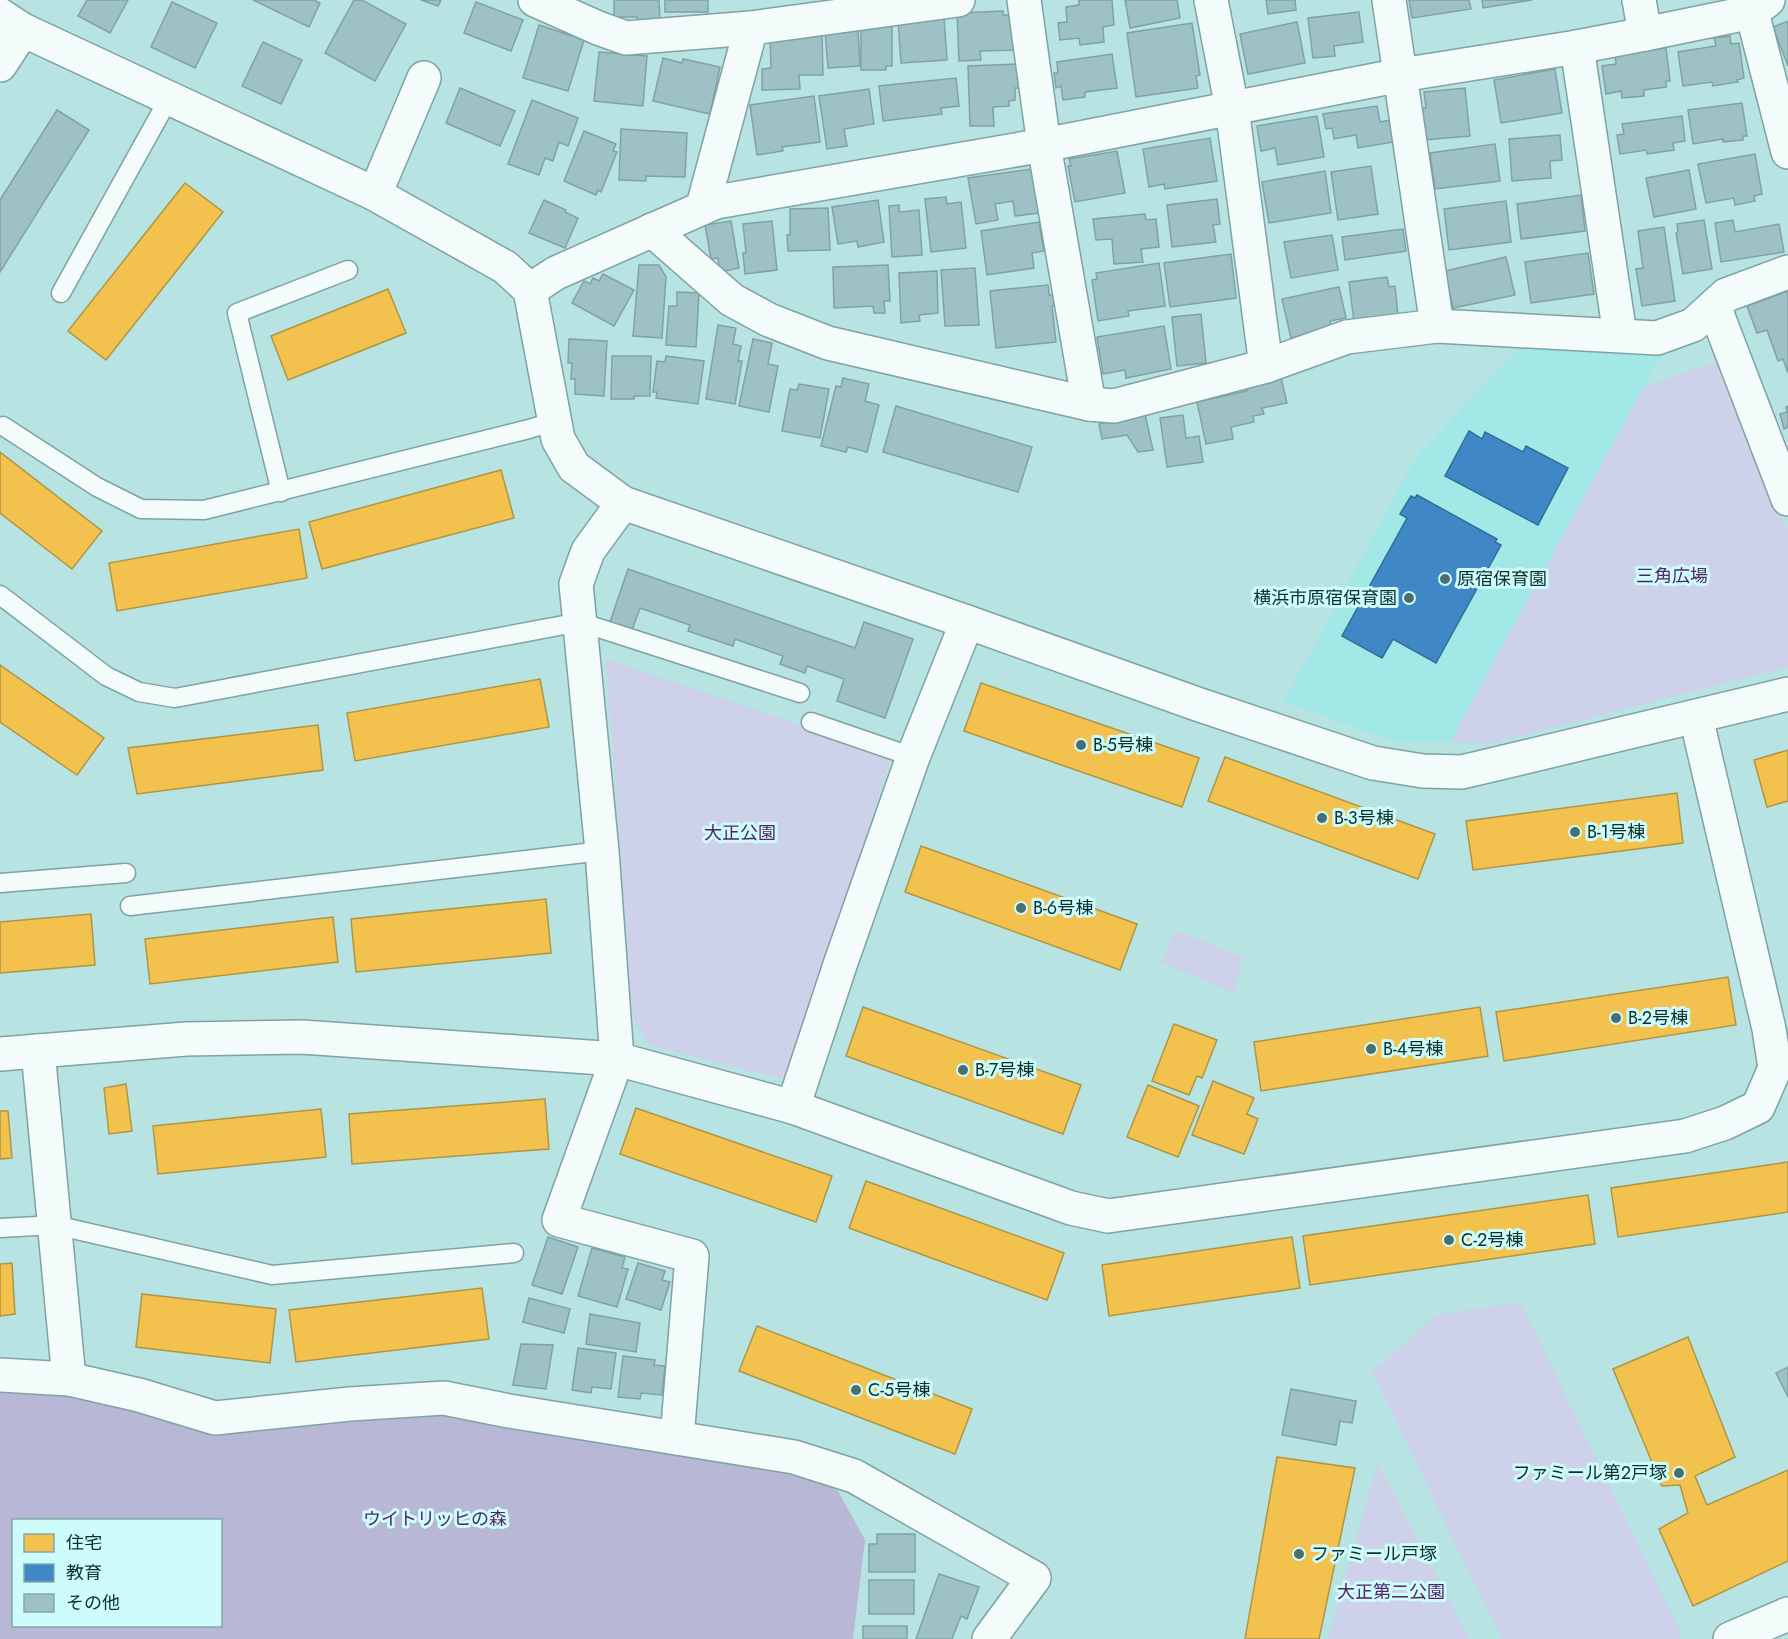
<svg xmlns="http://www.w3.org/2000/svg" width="1788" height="1639" viewBox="0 0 1788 1639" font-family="Jost,'Noto Sans JP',sans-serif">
<rect width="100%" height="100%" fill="#b7e3e2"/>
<polygon fill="#a1e8e6" points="1521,347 1664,350 1450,742 1394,741 1284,702 1416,457"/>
<g fill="#cdd1e9">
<polygon points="1720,360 1788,532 1788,667 1494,743 1450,742 1644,387"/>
<polygon points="606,659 891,756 789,1081 649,1045 633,1018"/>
<polygon points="1175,930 1242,957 1234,993 1162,963"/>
<polygon points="1520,1302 1683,1637 1678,1639 1502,1639 1372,1372 1437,1315"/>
<polygon points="1378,1463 1469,1639 1328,1639"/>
</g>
<path fill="#b8b8d6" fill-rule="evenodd" d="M 0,1375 L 215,1418 L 444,1398 L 791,1463 L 838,1491 L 865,1540 L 853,1639 L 0,1639 ZM 14,1520 L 220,1520 L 220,1626 L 14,1626 Z"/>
<g fill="#f2c14e" stroke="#ad9645" stroke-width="1.5">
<polygon points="185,183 223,212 106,360 68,331"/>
<polygon points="388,289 406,333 288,380 271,336"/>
<polygon points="0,452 102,531 72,569 0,513"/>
<polygon points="501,470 514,518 322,569 309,522"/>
<polygon points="299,529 307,578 117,611 109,563"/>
<polygon points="0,665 104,738 77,775 0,722"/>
<polygon points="540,679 549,727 355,761 347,713"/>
<polygon points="981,683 1199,758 1182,807 964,731"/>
<polygon points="318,725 323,770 137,794 128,748"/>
<polygon points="1788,750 1788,801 1767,807 1754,760"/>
<polygon points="1225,757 1435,834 1418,879 1208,801"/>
<polygon points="1677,793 1683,843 1473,870 1466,821"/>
<polygon points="921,846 1137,924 1120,970 905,892"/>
<polygon points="546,899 551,953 356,972 351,919"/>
<polygon points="91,914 95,965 0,973 0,922"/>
<polygon points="333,917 338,962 150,984 145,939"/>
<polygon points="1728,977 1736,1025 1504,1061 1496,1012"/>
<polygon points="863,1007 1081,1085 1063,1134 846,1056"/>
<polygon points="1480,1007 1488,1056 1261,1091 1254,1042"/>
<polygon points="1174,1024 1217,1040 1202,1078 1197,1076 1189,1095 1152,1081"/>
<polygon points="1213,1081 1254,1098 1247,1114 1258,1119 1244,1154 1192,1135"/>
<polygon points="126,1084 132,1131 109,1134 104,1088"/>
<polygon points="1148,1085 1199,1106 1178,1157 1127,1137"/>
<polygon points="545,1099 549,1149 352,1164 349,1114"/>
<polygon points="636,1108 832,1176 816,1222 620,1154"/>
<polygon points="321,1109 326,1157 158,1174 153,1126"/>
<polygon points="0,1111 8,1111 12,1158 0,1159"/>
<polygon points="1788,1162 1788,1212 1618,1237 1611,1188"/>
<polygon points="866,1181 1064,1253 1047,1300 849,1228"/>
<polygon points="1588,1195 1595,1244 1310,1285 1303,1236"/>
<polygon points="1292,1237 1300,1288 1109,1316 1102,1265"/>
<polygon points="12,1263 15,1314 0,1316 0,1264"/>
<polygon points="482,1288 489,1339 296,1362 289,1310"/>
<polygon points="142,1294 276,1309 270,1363 136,1347"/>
<polygon points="757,1326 972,1409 955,1454 739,1371"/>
<polygon points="1688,1337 1735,1457 1695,1476 1707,1505 1788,1470 1788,1561 1693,1606 1659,1529 1688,1513 1680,1485 1662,1486 1613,1369"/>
<polygon points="1277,1457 1355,1468 1319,1639 1245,1639"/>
</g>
<g fill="#3f88c5" stroke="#306e98" stroke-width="1.5">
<polygon points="1469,431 1482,439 1485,432 1523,452 1526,446 1568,468 1538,525 1445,476"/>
<polygon points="1417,495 1497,539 1495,542 1501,545 1436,663 1393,639 1382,658 1342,636 1407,518 1400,514 1411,496 1415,498"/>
</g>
<g fill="#9dc1c5" stroke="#7fa2a5" stroke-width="1.5">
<polygon points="87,0 128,0 110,33 78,16"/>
<polygon points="253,0 314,0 320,3 309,27"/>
<polygon points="354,0 362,0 406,24 375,81 325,53"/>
<polygon points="421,0 441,0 438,6"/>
<polygon points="614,0 659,0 660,22 637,22 637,17 614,17"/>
<rect x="665" y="0" width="43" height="12"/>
<polygon points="1079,0 1112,0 1114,25 1103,27 1104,42 1080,45 1079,38 1060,40 1058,23 1067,22 1066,7 1079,5"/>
<polygon points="1125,0 1177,0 1180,18 1130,28"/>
<polygon points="1266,0 1295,0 1296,10 1268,14"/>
<polygon points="1409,0 1469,0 1471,9 1412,18"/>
<polygon points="1482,0 1532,0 1483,8"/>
<polygon points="172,2 217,23 195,68 151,47"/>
<polygon points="476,2 523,20 511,51 464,33"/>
<polygon points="1003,11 1003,15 1015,15 1017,50 980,51 981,60 959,61 957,13"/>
<polygon points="1359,12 1363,42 1334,46 1335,56 1313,58 1308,18"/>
<polygon points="944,18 947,60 901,63 898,20"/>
<polygon points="1788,21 1788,66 1773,27"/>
<polygon points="1297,22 1305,63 1248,74 1240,34"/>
<polygon points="1192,23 1200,75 1196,76 1198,88 1136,97 1127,33"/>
<polygon points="539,25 584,40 568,91 523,78"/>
<polygon points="861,25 892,25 892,66 886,66 886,70 861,70"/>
<polygon points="858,29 860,66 828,68 825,31"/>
<polygon points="822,35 823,75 799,75 800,89 762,90 762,69 771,68 770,37"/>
<polygon points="1730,36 1731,44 1739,43 1744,78 1737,80 1738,82 1713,86 1712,82 1683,86 1678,52 1716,46 1714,38"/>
<polygon points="263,42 302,60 281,104 242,86"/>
<polygon points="1666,48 1670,81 1666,81 1666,87 1644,90 1644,96 1622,98 1621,91 1606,94 1602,66 1616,64 1615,54"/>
<polygon points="599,52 647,56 643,106 594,101"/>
<polygon points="1112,54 1117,88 1085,92 1085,97 1063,100 1061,86 1056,88 1054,73 1058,73 1057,62"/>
<polygon points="663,58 682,63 683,59 720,67 710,114 653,101"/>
<polygon points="1020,64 1021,88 1015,88 1015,100 1009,101 1009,106 993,107 994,126 970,126 968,66"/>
<polygon points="1555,69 1562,113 1501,123 1494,80"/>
<polygon points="956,78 959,106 941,108 942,114 883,121 879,86"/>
<polygon points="460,88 515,111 500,146 446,123"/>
<polygon points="1465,88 1470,136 1424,140 1421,108 1426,108 1424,92"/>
<polygon points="869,89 874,124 844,129 847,146 827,149 819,96"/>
<polygon points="814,96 820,142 782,147 783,151 757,155 750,105"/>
<polygon points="532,100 578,118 568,146 559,142 553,161 545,158 539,175 508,164"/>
<polygon points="1742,103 1747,136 1743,136 1743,140 1723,142 1723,139 1693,144 1688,110"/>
<polygon points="1377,106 1380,122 1391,120 1394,142 1358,148 1356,135 1334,139 1332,128 1326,129 1323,114"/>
<polygon points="57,110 89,130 0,272 0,200"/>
<polygon points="1317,116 1324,157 1278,165 1275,148 1261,151 1257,126"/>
<polygon points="1682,116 1685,141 1673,143 1674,150 1647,154 1646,150 1620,154 1617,135 1624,134 1622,124"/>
<polygon points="621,129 687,133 685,177 646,176 646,181 619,180"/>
<polygon points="584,131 616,144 613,151 617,152 601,192 598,190 596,195 564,181"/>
<polygon points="1560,135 1562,160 1550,161 1551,178 1512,181 1509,139"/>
<polygon points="1210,138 1217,181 1165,189 1164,184 1149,187 1143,149"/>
<polygon points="1495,144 1500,181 1435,189 1430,153"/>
<polygon points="1117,151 1125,193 1075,202 1068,166 1071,166 1069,159"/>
<polygon points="1755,154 1762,194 1754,196 1755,201 1735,205 1734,198 1706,203 1698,164"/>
<polygon points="1371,166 1378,214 1338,220 1331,172"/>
<polygon points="1032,169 1039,213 1015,216 1013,201 995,204 998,220 976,224 968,178"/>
<polygon points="1689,170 1696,209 1654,217 1646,178"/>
<polygon points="1325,171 1331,213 1269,223 1262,182"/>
<polygon points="1581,195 1585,231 1521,239 1517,204"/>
<polygon points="946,197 947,204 961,202 966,248 931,252 925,199"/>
<polygon points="1217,199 1220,224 1213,225 1216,242 1172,247 1167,205"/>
<polygon points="544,200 566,210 565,212 578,218 565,248 529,233"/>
<polygon points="878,200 884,242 858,247 857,241 838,244 832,207"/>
<polygon points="1506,201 1511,242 1449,250 1444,209"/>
<polygon points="899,205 899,212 919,210 922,255 892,257 889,206"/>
<polygon points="828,208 830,250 788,251 787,235 790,235 790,209"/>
<polygon points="1145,214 1146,220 1156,219 1159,247 1141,249 1143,262 1114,264 1112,239 1096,240 1093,219"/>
<polygon points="1704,220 1712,269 1683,274 1676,233 1678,232 1677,224"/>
<polygon points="1733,220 1735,232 1779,224 1784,252 1721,262 1715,223"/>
<polygon points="731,221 739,268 720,272 718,258 711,259 705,225"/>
<polygon points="772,221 777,270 745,274 743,253 746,253 743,224"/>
<polygon points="1039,222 1044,251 1032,253 1034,268 987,275 981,231"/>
<polygon points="1664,227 1675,301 1642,306 1636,269 1643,268 1638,231"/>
<polygon points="1403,229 1406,251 1345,260 1342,237"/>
<polygon points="1332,235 1338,270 1291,278 1284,242"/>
<polygon points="1588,253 1594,294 1531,303 1525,262"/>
<polygon points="1231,254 1236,298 1170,307 1164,263"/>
<polygon points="1506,257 1515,295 1453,308 1445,271"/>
<polygon points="1159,263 1165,306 1128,311 1129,316 1098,321 1092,280 1097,279 1096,273"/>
<polygon points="639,265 659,265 666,277 662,338 633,336"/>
<polygon points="888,265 890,301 884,301 885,313 874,313 873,306 834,308 833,267"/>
<polygon points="975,268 979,325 945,326 941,270"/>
<polygon points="937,271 938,313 919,315 920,321 901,323 899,273"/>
<polygon points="603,274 634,290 614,326 572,303 584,281 590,284 593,278 599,281"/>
<polygon points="1387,277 1389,287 1395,286 1398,316 1354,322 1349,282"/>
<polygon points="1048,285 1049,295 1055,295 1056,306 1052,306 1056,342 996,348 990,291"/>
<polygon points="1339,287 1346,318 1330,321 1332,329 1291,338 1282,299"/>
<polygon points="1788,291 1788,373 1783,359 1778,361 1767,330 1757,333 1747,306"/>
<polygon points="677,292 699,293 696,347 666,345 669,306 677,306"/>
<polygon points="1201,314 1206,363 1177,366 1172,317"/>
<polygon points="718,325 736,328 733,344 741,346 738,361 742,361 735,404 706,399"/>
<polygon points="1164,326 1171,369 1126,378 1125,370 1103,374 1097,337"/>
<polygon points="569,339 607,341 604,396 575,394 575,379 571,379 572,363 568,363"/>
<polygon points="753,339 772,343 768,364 778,366 769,412 739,406"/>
<polygon points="612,356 651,356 650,396 634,396 634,399 611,399"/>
<polygon points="666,356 704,361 698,404 656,398 657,392 653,392 657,361 665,362"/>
<polygon points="843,378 869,384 865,401 879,405 867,452 848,447 846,452 821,446 836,386 841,387"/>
<polygon points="1281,378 1287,403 1262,408 1264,414 1253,416 1254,422 1231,427 1233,439 1206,444 1197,402 1247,391 1246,385"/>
<polygon points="799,384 829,389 820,438 782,431 790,389 797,390"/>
<polygon points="896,406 1032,447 1018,492 883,452"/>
<polygon points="1788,406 1788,427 1784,429 1780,414 1787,412 1786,407"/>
<polygon points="1145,414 1153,450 1138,452 1127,435 1102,439 1099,424"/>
<polygon points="1183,415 1186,438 1199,436 1203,462 1167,467 1160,418"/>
<polygon points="628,569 855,648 864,622 913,639 885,718 837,701 844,679 807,666 805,673 780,664 783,656 735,639 733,646 688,631 690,625 640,608 632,630 610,622"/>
<polygon points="548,1237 578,1247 562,1294 532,1285"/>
<polygon points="592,1248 625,1257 622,1268 628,1269 617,1307 578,1296"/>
<polygon points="638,1263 665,1271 662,1280 670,1282 661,1310 626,1299"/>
<polygon points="529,1298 570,1309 564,1333 523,1322"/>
<polygon points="590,1314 640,1323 636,1352 586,1344"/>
<polygon points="521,1344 553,1345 546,1389 513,1385"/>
<polygon points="578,1348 616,1353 611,1389 592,1387 591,1393 572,1390"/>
<polygon points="623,1356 655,1360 654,1365 665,1366 662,1395 641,1393 640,1399 618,1397"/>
<polygon points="1788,1367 1788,1397 1776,1373"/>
<polygon points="1291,1389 1356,1401 1352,1423 1340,1421 1336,1445 1282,1435"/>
<polygon points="877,1534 915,1534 915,1572 869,1572 869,1544 877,1544"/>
<polygon points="939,1574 979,1587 967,1619 961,1616 952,1639 916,1639"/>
<rect x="869" y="1580" width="45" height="34"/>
<rect x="863" y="1626" width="44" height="13"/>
</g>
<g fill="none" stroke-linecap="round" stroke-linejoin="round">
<g stroke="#7fa2a2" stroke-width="21">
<g id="lane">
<polyline points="61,293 169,98"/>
<polyline points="3,426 97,487 141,509 204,510 529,429 555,421"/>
<polyline points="281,492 237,313 348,270"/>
<polyline points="0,595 106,676 139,692 175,698 580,622 800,693"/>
<polyline points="811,722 913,757"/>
<polyline points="0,883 126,873"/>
<polyline points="130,906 602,851"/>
<polyline points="0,1228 55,1225 272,1275 514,1253"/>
</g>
</g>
<g stroke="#7fa2a2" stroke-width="36">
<g id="street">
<polyline points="535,0 598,28 626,38 751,28 958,0"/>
<polyline points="1024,0 1044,145 1089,404"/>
<polyline points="1211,0 1232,108 1266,366"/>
<polyline points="1389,0 1437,326"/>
<polyline points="1639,0 1645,34"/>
<polyline points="1752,12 1788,152"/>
<polyline points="1577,47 1620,335"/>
<polyline points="0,65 23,30"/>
<polyline points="375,194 424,78"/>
<polyline points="703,206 751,28"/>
<polyline points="652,230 732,300 769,320 828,343 1089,404 1114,406 1266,366 1347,337 1437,326 1657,338 1693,325 1726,295 1788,272"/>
<polyline points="530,290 556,273 716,202 1044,145 1401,75 1577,47 1645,34 1752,12 1768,0"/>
<polyline points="1714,306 1788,499"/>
<polyline points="623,503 588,551 576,584 602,851 617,1059 559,1220 692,1256 677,1438"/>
<polyline points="38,1051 69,1379"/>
<polyline points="0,1054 186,1039 302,1037 617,1059 793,1107 1071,1208 1108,1216 1685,1136 1725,1123 1758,1107 1775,1068 1769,1029 1696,717"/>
<polyline points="793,1107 841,962 913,757 967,622"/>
<polyline points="0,1375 69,1379 139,1395 215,1418 350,1404 444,1398 509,1411 794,1457 854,1476 1034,1578 989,1639"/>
</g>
</g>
<g stroke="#7fa2a2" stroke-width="36">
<g id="secondary">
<polyline points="0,15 23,30 375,194 505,267 530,290 558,439 574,467 623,503 967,622 1197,704 1373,763 1423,771 1462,772 1788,694"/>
<polyline points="1730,1639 1788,1614"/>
</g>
</g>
<use href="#lane" stroke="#f4fbfb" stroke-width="18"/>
<use href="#street" stroke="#f4fbfb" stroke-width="33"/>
<use href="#secondary" stroke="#f4fbfb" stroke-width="33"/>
</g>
<g fill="#486f6e" stroke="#cefcfa" stroke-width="2">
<circle cx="1445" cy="579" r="6"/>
<circle cx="1409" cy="598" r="6"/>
<circle cx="1081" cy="745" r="6"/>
<circle cx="1322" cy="818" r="6"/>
<circle cx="1575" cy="832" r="6"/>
<circle cx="1021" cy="908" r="6"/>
<circle cx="1616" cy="1018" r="6"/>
<circle cx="1371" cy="1049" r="6"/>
<circle cx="963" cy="1070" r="6"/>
<circle cx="1449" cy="1240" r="6"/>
<circle cx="856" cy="1390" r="6"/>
<circle cx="1679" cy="1473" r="6"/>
<circle cx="1299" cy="1554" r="6"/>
</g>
<g text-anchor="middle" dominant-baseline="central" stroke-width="6" stroke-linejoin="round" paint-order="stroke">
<g font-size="18" fill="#532567" stroke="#cefcfa">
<text x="1672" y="576">三角広場</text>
<text x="740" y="833">大正公園</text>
<text x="435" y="1519">ウイトリッヒの森</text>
<text x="1391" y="1592">大正第二公園</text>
</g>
<g font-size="18" fill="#0d302f" stroke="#cefcfa" text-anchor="start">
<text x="1457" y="579">原宿保育園</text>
<text x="1397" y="598" text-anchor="end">横浜市原宿保育園</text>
<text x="1093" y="745">B-5号棟</text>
<text x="1334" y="818">B-3号棟</text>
<text x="1587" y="832">B-1号棟</text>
<text x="1033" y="908">B-6号棟</text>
<text x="1628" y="1018">B-2号棟</text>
<text x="1383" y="1049">B-4号棟</text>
<text x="975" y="1070">B-7号棟</text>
<text x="1461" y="1240">C-2号棟</text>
<text x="868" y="1390">C-5号棟</text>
<text x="1667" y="1473" text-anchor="end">ファミール第2戸塚</text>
<text x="1311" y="1554">ファミール戸塚</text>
</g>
</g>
<rect x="12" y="1519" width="210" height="108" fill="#cefcfa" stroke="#81aaa9" stroke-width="1.5"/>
<rect x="24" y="1534" width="30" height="18" fill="#f2c14e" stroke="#81aaa9" stroke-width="1.5"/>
<text x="66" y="1549" font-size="18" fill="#0d302f">住宅</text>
<rect x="24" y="1564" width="30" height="18" fill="#3f88c5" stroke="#81aaa9" stroke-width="1.5"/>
<text x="66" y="1579" font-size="18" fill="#0d302f">教育</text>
<rect x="24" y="1594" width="30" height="18" fill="#9dc1c5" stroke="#81aaa9" stroke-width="1.5"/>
<text x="66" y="1609" font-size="18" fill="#0d302f">その他</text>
</svg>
